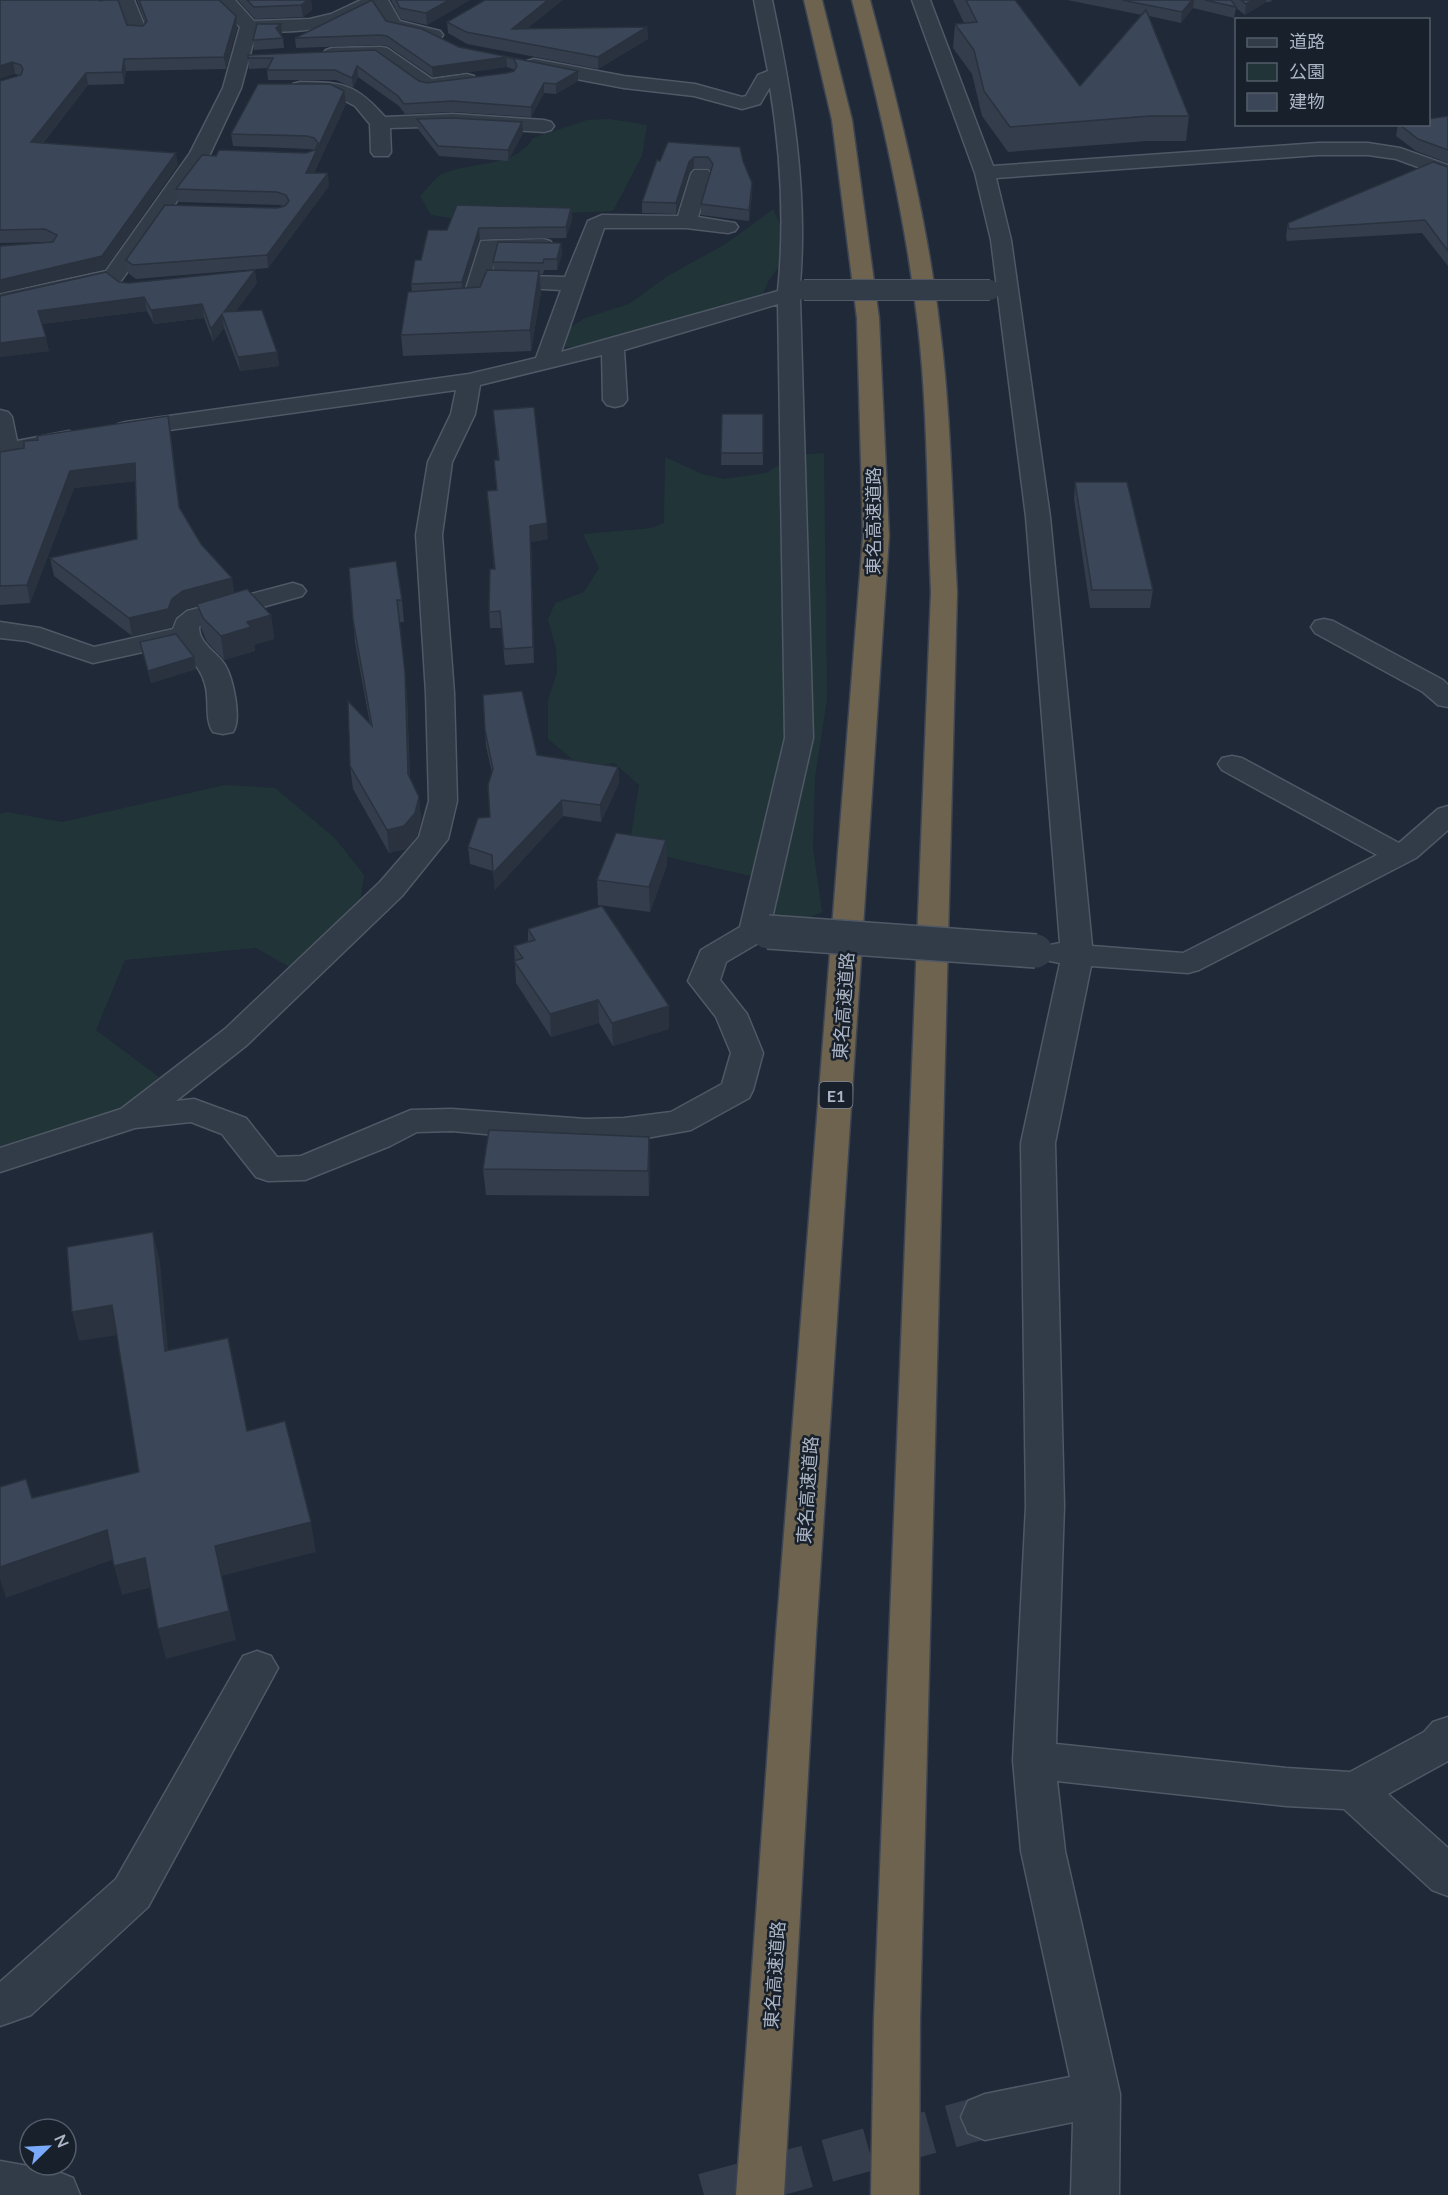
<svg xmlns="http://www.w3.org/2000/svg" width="1448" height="2195" viewBox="0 0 1448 2195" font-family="Lato,'Noto Sans JP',sans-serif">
<rect width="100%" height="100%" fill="#1f2937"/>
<g fill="#213538">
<path d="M 610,119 L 647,125 L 642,156 L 613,211 L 452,218 L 431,215 L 420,196 C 427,189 435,177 444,173 C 474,161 515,168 533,138 L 587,120 Z"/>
<polygon points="773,209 788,241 780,265 769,280 763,294 738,305 598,344 560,348 563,332 585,318 629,304 666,277 727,243"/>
<polygon points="824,453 827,699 815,777 813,848 822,912 800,922 769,923 755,877 629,848 639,785 614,763 583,768 548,739 548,700 557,673 556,648 548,620 555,603 584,592 599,568 583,534 652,528 664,523 665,457 702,474 724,479 766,473 795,455"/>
<polygon points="225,785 275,788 335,838 364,875 355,936 302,974 256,948 125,960 96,1030 159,1077 112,1125 0,1160 0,814 7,812 62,822"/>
</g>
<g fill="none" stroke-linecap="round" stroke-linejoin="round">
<polyline stroke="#343e4c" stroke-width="43" stroke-dasharray="43 21" stroke-linecap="butt" points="704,2195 985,2117"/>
<g stroke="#505866" stroke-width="3">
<g id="minor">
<polygon points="116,0 134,0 147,32 144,36 138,37 129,35 122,10"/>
<path d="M 212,0 L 235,0 L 254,21 L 310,19 L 331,14 L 361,0 L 388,0 L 400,21 L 440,31 L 443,35 L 440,39 L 434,40 L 387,29 L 374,7 C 340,31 297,32 256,32 L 241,88 L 210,154 L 121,281 L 0,308 L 0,294 L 106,271 L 190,153 L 223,88 L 240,27 Z"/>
<path d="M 754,0 L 772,0 C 792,94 808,188 800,284 L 812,285 L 815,290 L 812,295 L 800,298 L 813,738 L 771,923 L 779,925 L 783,932 L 779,939 L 760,942 L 726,962 L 720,980 L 747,1014 L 763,1053 L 753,1090 L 749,1098 L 691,1130 L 624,1142 L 586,1143 L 452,1131 L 417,1132 L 390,1146 L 305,1180 L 268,1181 L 256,1177 L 222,1134 L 191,1122 L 135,1128 L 0,1172 L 0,1148 L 121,1109 L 225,1029 L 380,882 L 419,837 L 429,801 L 426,693 L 416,535 L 428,462 L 451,414 L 456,390 L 126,436 L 118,434 L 114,429 L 118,424 L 126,422 L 469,374 L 536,358 L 561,290 L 488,286 L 481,306 L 443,310 L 435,308 L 432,303 L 435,298 L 464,295 L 481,241 L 543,239 L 550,241 L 554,245 L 550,249 L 543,251 L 497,251 L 491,275 L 565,277 L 588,221 L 602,215 L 678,216 L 691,174 L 694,170 L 708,170 L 711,174 L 698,217 L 735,223 L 738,227 L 735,231 L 728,233 L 686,228 L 604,228 L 561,352 L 778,291 C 785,222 781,155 770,87 L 760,104 L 742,109 L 694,96 L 624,88 L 534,71 L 527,69 L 525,65 L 527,61 L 534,59 L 624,76 L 695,84 L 742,97 L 746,96 L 758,75 L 768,71 ZM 778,304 L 785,738 L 740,927 L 701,950 L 688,981 L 716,1017 L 731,1053 L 722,1084 L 671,1112 L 624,1118 L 586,1119 L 452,1109 L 411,1110 L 301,1156 L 277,1157 L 246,1118 L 194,1099 L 176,1101 L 247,1045 L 402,896 L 448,839 L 457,801 L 454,693 L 442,535 L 452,462 L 475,414 L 480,385 L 602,355 L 603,400 L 607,405 L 615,407 L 623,405 L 627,400 L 624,350 Z"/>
<polygon points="912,0 930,0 993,166 1318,143 1368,143 1400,148 1448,165 1448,178 1396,159 1368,155 1318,155 996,178 1011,240 1050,517 1092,946 1183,953 1377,855 1222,770 1218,764 1222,758 1232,756 1242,758 1399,843 1438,809 1448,806 1448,830 1416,858 1199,970 1188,973 1091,966 1055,1143 1064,1506 1056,1744 1286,1768 1350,1772 1424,1732 1433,1722 1448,1717 1448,1761 1388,1794 1448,1848 1448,1896 1432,1890 1344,1809 1286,1806 1057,1781 1065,1851 1120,2094 1119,2195 1071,2195 1073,2122 985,2140 968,2133 961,2117 968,2101 985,2094 1070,2077 1021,1851 1013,1760 1026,1506 1021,1143 1060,963 1045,960 1041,953 1045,946 1060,943 1026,517 991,240 975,173"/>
<path d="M 381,47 L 387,48 L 432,79 L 467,74 L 474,76 L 476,80 L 474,84 C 458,88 437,93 421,89 L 377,58 L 332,60 L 326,58 L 323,54 L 326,50 L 332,48 Z"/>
<path d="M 300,82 C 343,82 356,84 385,117 L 453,114 L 544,120 L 551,122 L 554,126 L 551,130 L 544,132 L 453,126 L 390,128 L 391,152 L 388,156 L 374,156 L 371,152 L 370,124 L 355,106 L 332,94 L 293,92 L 291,88 L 293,84 Z"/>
<polygon points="0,410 8,412 12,417 17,441 69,431 77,433 81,438 77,443 0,458"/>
<path d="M 293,583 L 302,586 L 306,591 L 302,596 L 205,623 L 199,627 C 199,644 217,652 225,665 C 233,678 242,719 233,732 L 223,734 L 213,732 C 204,719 210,699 205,684 C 201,667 188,658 179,644 L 93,663 L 27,641 L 0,638 L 0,622 L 40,628 L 94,647 L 173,629 L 177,619 L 187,611 Z"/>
<polygon points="1324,619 1333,621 1443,680 1448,685 1448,707 1438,705 1423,692 1315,633 1311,627 1315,621"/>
<polygon points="257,1651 271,1656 278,1668 148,1907 31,2015 0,2026 0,1982 116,1879 243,1656"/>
<polygon points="0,2161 56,2171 73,2178 80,2195 0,2195"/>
</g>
</g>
<g stroke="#3d4552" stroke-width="3">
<g id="highway">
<polygon points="804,0 822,0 852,120 879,318 889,536 816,1635 784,2195 736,2195 776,1635 863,536 857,318 832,120"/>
<path d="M 852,0 L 870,0 C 899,108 927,217 940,329 C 951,416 952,504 957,592 L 920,2019 L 919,2195 L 871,2195 L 874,2019 L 931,592 C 927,503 928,413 918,325 C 905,215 880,107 852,0 Z"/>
</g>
</g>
<use href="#minor" fill="#323b48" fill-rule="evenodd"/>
<use href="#highway" fill="#6e634f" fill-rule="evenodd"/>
<g stroke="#505866" stroke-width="22" stroke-linecap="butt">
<polyline id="minor-bridge-far1" points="804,290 990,290"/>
</g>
<g stroke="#505866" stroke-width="36" stroke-linecap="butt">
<polyline id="minor-bridge" points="768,932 1036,951"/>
</g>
<use href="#minor-bridge-far1" stroke="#323b48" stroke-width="20"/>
<use href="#minor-bridge" stroke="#323b48" stroke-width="33"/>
</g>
<g fill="#333d4c">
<polygon points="0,0 127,25 143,26 145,23 137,0 219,0 237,28 226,69 126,71 124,84 88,85 43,143 178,165 105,269 0,293 0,246 49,243 48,242 0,243 0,81 19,75 15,74"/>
<polygon points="238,0 311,0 312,10 303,17 255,19"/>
<polygon points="391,0 470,0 427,25 401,19"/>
<polygon points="953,0 1015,0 1080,86 1142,15 1067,0 1273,0 1270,2 1266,2 1245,15 1236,8 1234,18 1193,8 1181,23 1149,16 1189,116 1186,141 1148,141 1008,152 982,116 972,74 953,48 955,24 964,23"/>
<polygon points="386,21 459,47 578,71 578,81 556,94 544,93 531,117 453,112 405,114 399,106 358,77 353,88 336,80 268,80 267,70 268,68 249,69 248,58 375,50 419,81 427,83 507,73 514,71 515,70 507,67 433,77 388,46 381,45 296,48 295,38"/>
<polygon points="447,22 527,29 647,27 648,39 598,69 467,44 448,33"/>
<polygon points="281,24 282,34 281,35 283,38 284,48 254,50 253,40"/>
<polygon points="346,104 314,173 329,186 268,268 136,279 128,273 126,260 284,206 279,205 178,202 176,189 216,156 306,153 314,150 309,149 233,146 231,134"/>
<polygon points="1448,116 1448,163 1416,151 1396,136 1398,124 1428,124"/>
<polygon points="417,119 522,122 523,133 508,161 439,156 418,129"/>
<polygon points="668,142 743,161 752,194 749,221 701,215 701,204 711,172 708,168 694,168 689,173 676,214 642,213 642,202"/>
<polygon points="1448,167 1448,266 1422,233 1287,241 1286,236 1288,223"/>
<polygon points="571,208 572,219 566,238 480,239 464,288 480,287 494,270 493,262 561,243 562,254 557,270 544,270 543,274 540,274 541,292 531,351 403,356 401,335 412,292 411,284 421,260 447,230"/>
<polygon points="119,282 129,283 257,283 236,311 277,352 279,366 240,371 224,328 213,342 204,318 154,324 147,311 42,324 49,351 0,357 0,296"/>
<polygon points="493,410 548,539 531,542 534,663 505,665 501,628 490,628 489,612 494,569 487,491 496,490 498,460"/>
<polygon points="722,414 763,414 763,465 721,465"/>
<polygon points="168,416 180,509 201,544 235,593 271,615 274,639 254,645 255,651 224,660 207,642 201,628 198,606 186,609 176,617 171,627 132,636 54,576 50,558 137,539 136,481 74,488 30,603 0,605 0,452 24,448 38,440"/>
<polygon points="1075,482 1153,590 1150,608 1090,608 1074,499"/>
<polygon points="349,568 402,600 404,622 399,622 407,696 410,778 419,797 421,820 417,836 406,849 389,853 353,789 350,766 370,724 355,643 353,620"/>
<polygon points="140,642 194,657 196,669 151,683 143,654"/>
<polygon points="483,695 537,755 618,767 619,783 601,822 563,816 495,890 493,871 470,864 468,847 490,817 492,773 486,746"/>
<polygon points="666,840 667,865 650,912 598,905 597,880"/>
<polygon points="528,929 669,1006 669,1029 613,1046 599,1023 551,1037 516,983 514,946 528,941"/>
<polygon points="649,1137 650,1163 649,1196 486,1195 483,1169"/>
</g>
<g fill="#29323e">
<polygon points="308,0 311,0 312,10 303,17 301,5"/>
<polygon points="449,0 470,0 427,25 426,13"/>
<polygon points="548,0 563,0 512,41 512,29"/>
<polygon points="1192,0 1194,0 1193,8 1181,23 1182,12"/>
<polygon points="1253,0 1266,0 1266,2 1245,15 1246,4"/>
<polygon points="236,16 237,28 226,69 224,57"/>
<polygon points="281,24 282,34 277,38 276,28"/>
<polygon points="647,27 648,39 598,69 598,57"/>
<polygon points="506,57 507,67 433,77 432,67"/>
<polygon points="124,59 126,71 124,84 122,72"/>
<polygon points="12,62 15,74 0,79 0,66"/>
<polygon points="357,66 358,77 353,88 352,78"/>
<polygon points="578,71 578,81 556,94 556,84"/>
<polygon points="86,73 88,85 33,155 31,142"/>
<polygon points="544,83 544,93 531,117 531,107"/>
<polygon points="344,91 346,104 308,186 306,173"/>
<polygon points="522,122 523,133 508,161 508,150"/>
<polygon points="176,153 178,165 105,269 0,293 0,280 102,256"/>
<polygon points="694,157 694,168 689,173 676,214 676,203 689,162"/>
<polygon points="328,173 329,186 268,268 267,255"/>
<polygon points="752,183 752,194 749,221 749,210"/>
<polygon points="571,208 572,219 566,238 566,227"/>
<polygon points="479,228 480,239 462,293 462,282"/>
<polygon points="561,243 562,254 557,270 557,259"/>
<polygon points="255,270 257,283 226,325 224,312"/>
<polygon points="539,271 541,292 531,351 530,330"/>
<polygon points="144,297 147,311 41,324 38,311"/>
<polygon points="202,304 204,318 154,324 151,310"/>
<polygon points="222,314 224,328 213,342 211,329"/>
<polygon points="46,337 49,351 0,357 0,343"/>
<polygon points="277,352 279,366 240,371 238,357"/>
<polygon points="168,416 171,433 182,524 179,507"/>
<polygon points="135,463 138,481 74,488 30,603 27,585 70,471"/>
<polygon points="547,523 548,539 531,542 534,663 530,526"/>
<polygon points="232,578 235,596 186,609 176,617 171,627 132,636 129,618 172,599 183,591"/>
<polygon points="271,615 274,639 254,645 255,651 224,660 221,636 247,622"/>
<polygon points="194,657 196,669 151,683 148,671"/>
<polygon points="405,673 407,696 410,797 408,774"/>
<polygon points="618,767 619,783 601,822 600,805"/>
<polygon points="419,797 421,820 417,836 406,849 389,853 387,830"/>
<polygon points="562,800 563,816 495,890 493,873"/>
<polygon points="666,840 667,865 650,912 649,887"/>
<polygon points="598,1000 599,1023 551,1037 550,1014"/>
<polygon points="669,1006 669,1029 613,1046 612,1023"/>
<polygon points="649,1137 650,1163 649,1196 648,1171"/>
<polygon points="153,1232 160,1262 171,1381 165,1351"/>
<polygon points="112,1305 119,1335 79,1341 72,1312"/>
<polygon points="311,1522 316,1552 222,1576 236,1640 166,1659 158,1629 215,1546"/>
<polygon points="107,1530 115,1559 6,1598 0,1579 0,1567"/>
<polygon points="145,1558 153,1587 122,1595 114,1566"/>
</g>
<g fill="#3b4758" stroke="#29323e" stroke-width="1.5">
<polygon points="0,0 99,0 100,1 104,0 118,0 127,25 143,26 147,21 139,0 219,0 236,16 224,57 124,59 122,72 86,73 31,142 176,153 102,256 0,280 0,246 53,242 57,235 45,229 0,230 0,81 21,75 23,69 21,65 12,62 0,66"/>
<polygon points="247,0 308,0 301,5 254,7"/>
<polygon points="372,0 386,21 422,29 459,47 578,71 556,84 544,83 531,107 452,101 404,104 398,96 357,66 352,78 335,70 267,70 273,58 248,58 248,55 375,50 419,81 427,83 507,73 514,71 517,66 514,59 506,57 432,67 387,36 380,35 295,38"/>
<polygon points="396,0 449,0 426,13 400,8"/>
<polygon points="485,0 548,0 512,29 647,27 598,57 466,32 447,22"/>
<polygon points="966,0 1015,0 1080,86 1146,10 1189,116 1150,116 1010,127 984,91 974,50 955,24 977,22"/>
<polygon points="1122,0 1192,0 1182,12"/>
<polygon points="1205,0 1231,0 1236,7"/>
<polygon points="1241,0 1253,0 1246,4"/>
<polygon points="257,24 281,24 276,28 283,38 253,40"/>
<polygon points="258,84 330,84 344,91 306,173 328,173 267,255 133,265 126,260 165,205 277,208 285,206 289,201 286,195 277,192 176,189 202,155 216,156 219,150 306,153 315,150 318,143 314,138 307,136 231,134"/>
<polygon points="1448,116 1448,150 1418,139 1399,124 1428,124 1428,119"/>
<polygon points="452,118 522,122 508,150 438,146 417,119"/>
<polygon points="668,142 740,147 743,161 752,183 749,210 701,204 713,164 708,157 694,157 689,162 676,203 642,202 657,160 660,161"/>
<polygon points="1433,162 1448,167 1448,251 1425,220 1289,229 1288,223"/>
<polygon points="457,205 571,208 566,227 479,228 462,282 411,284 415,260 421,260 428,230 447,230"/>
<polygon points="498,242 561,243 557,259 544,259 543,263 493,262"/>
<polygon points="255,270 224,312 262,310 277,352 238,357 222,314 211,329 202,304 151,310 144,297 38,311 46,337 0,343 0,296 106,272 119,282 129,283"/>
<polygon points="487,270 539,271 530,330 401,335 408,292 480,287"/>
<polygon points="534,407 547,523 530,526 533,647 504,649 500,611 489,612 490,569 495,569 487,491 497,490 494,460 499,460 493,410"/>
<polygon points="722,414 763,414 763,453 721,453"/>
<polygon points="168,416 179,507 201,544 232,578 183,591 172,599 168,609 129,618 50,558 137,539 135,463 70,471 27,585 0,586 0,452 24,448 24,441 38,440 37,436"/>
<polygon points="1075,482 1127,482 1153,590 1092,590"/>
<polygon points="396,561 402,600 397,600 405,673 408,774 419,797 415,813 404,826 387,830 350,766 348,701 372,726 353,620 349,568"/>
<polygon points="247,589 271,615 247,622 251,627 221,636 203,618 197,604"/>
<polygon points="176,634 194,657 148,671 140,642"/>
<polygon points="522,691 537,755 618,767 600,805 562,800 493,873 492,855 468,847 478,818 490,817 488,785 493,769 485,730 483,695"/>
<polygon points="616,833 666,840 649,887 597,880"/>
<polygon points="602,906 669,1006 612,1023 598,1000 550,1014 514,961 523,958 514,946 535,940 528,929"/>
<polygon points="489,1130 649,1137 648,1171 483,1169"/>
<polygon points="153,1232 165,1351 228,1338 247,1431 285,1421 311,1522 215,1546 229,1611 158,1629 145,1558 114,1566 107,1530 0,1567 0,1487 26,1479 32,1498 139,1472 112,1305 72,1312 67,1247"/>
</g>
<g text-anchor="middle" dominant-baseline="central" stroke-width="5" stroke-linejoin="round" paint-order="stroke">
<rect fill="#18202c" stroke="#808897" stroke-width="1.5" x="819.5" y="1082" width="33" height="26" rx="4.5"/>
<g font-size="16" font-weight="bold" fill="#acb5c5">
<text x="836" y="1095">E1</text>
</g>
<g font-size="18" fill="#acb5c5" stroke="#18202c">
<text transform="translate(873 521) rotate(-90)">東名高速道路</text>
<text transform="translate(843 1006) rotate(-86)">東名高速道路</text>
<text transform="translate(807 1490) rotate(-86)">東名高速道路</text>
<text transform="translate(774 1975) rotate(-86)">東名高速道路</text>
</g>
</g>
<rect x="1235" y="18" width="195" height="108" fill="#18202c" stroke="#535c69" stroke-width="1.5"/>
<rect x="1247" y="38" width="30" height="9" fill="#323b48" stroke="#535c69" stroke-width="1.5"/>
<text x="1289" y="48" font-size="18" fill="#acb5c5">道路</text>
<rect x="1247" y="63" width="30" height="18" fill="#213538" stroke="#535c69" stroke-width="1.5"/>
<text x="1289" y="78" font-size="18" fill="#acb5c5">公園</text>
<rect x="1247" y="93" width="30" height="18" fill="#3b4758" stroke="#535c69" stroke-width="1.5"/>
<text x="1289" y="108" font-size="18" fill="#acb5c5">建物</text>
<g transform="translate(48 2147) rotate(66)"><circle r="28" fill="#18202c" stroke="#535c69" stroke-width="1.5"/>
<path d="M0-4.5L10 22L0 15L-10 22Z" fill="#7aaafc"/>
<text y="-9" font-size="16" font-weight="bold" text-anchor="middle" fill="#acb5c5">N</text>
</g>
</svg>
